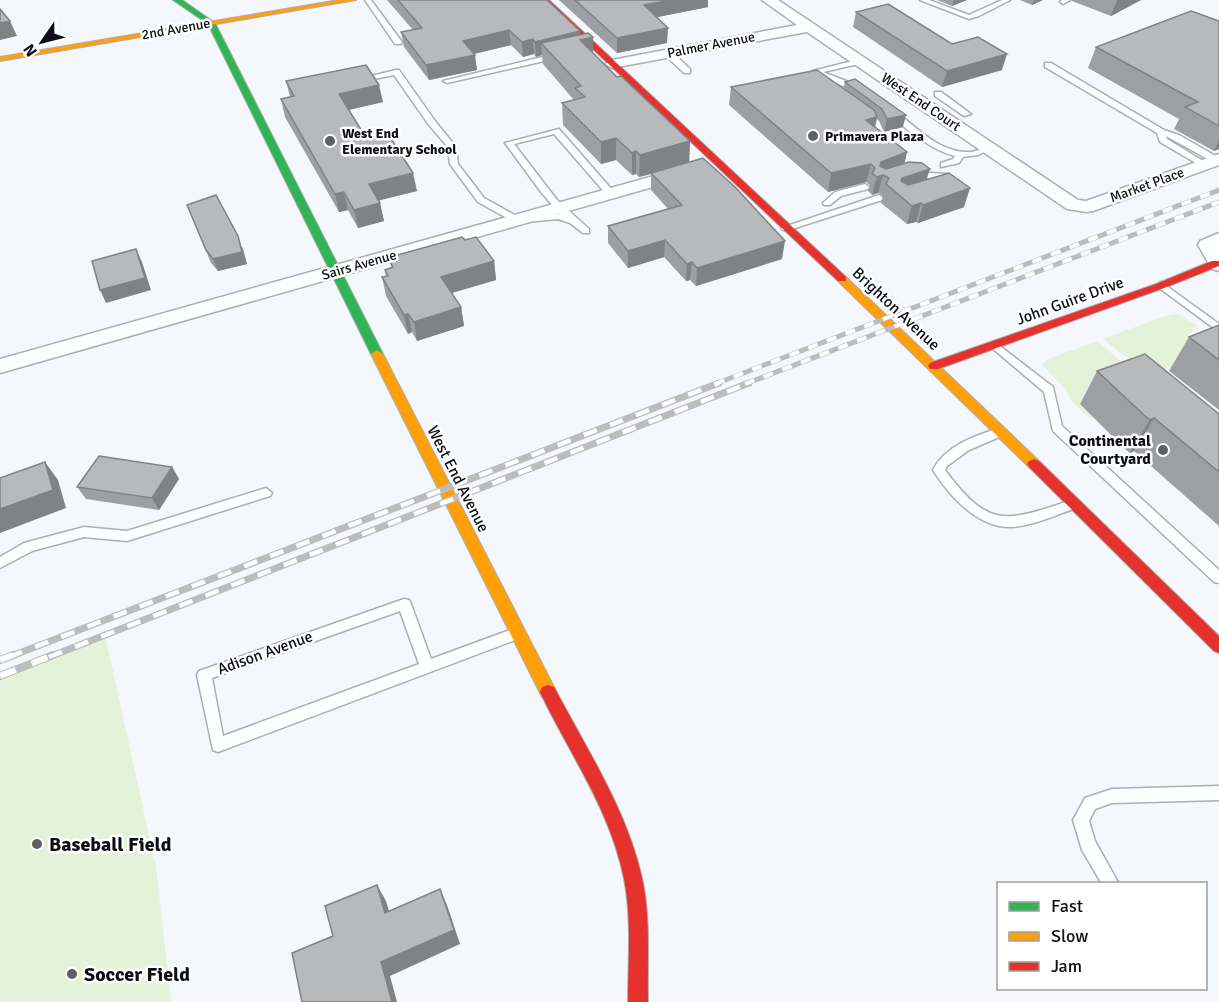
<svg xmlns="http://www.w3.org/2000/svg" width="1219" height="1002" viewBox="0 0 1219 1002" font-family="Signika,sans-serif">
<rect width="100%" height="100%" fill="#f4f7fb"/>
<g fill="#e4f2d9">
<polygon points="1178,314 1198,326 1192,329 1193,331 1188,334 1219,357 1176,368 1169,367 1165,369 1165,373 1154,378 1103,339 1165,316"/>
<polygon points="1097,341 1144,381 1091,419 1072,402 1063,386 1042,365 1048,359"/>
<polygon points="105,635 156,867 171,1002 0,1002 0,676"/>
</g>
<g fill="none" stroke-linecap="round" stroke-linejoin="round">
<g stroke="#acaeb1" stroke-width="3">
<g id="lane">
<polygon points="365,0 371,0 402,42 401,44 395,44"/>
<polygon points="920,0 929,0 969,15 1002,0 1010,0 979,16 969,19"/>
<polygon points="1062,0 1070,0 1063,4 1060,2"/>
<polygon points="665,51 671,51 690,69 690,73 684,73 665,55"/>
<polygon points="559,53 562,53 562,57 447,83 443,81"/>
<polygon points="860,59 863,59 863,63 823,72 861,87 861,91 855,91 824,78 813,71"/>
<polygon points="1045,63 1051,63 1164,130 1179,135 1219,158 1219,162 1213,162 1166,136 1167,139 1208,164 1201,166 1160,142 1157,133 1045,67"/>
<polygon points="396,70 399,70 435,121 456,147 458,164 484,198 520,218 560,214 541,192 505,143 559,129 613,191 613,195 607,195 554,134 514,144 557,200 589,229 589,233 583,233 570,223 558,219 516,223 478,202 450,164 448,147 429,125 394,75 359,82 355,80"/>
<polygon points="935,92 941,92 971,114 964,116 935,96"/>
<path d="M 889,111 L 895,111 C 916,127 939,152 967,152 C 974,153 982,148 989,146 L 993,148 L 978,155 L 963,157 L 959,163 L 941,167 L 941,163 L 953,159 L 955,156 C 929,149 910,131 889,115 Z"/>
<polygon points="912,172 947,174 951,177 947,180 909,177 908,175"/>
<polygon points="865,184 869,187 868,189 841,196 830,205 824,205 823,203 835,192"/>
<polygon points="879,195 883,198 882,200 789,230 783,230 781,228"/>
<polygon points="1161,282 1219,324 1219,332 1158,287 1156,285"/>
<polygon points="996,343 1053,387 1062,426 1219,570 1219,583 1214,582 1053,431 1044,392 992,348 991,346"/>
<path d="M 1000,428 L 1004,429 L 1006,432 L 1004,435 L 969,450 L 947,466 L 945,470 C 990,531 1007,521 1072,500 L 1076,502 L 1078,505 L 1076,508 C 1056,515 1035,525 1013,527 C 979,529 950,497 933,470 C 945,446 976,435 1000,428 Z"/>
<polygon points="266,488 272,493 270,496 127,541 84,537 32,551 0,568 0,557 24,543 84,527 127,531"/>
<path d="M 404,599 L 409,600 L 411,604 L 431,659 L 518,627 L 523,629 L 525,633 L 523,637 L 218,752 L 213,750 L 197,675 L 199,671 ZM 400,611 L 419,664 L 223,736 L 212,678 Z"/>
<polygon points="1219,786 1219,800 1112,803 1095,809 1089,821 1095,841 1119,884 1102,884 1082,850 1073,820 1085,798 1112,789"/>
</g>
</g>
<g stroke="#acaeb1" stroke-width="3">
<g id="street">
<polygon points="762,0 778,0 1078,200 1086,201 1219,154 1219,165 1093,211 1087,212 1067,209 807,32 612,68 605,64 612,60 797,25"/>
<polygon points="682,168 688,169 691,173 688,177 0,373 0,359"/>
<polygon points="1219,233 1219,271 1212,269 1198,245 1200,241"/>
</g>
</g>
<g stroke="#acaeb1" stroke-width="2">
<polygon id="fast" points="173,0 182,0 215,23 383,354 381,357 377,358 371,354 208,24"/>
</g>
<g stroke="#acaeb1" stroke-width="2">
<g id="slow">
<polygon points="339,0 356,0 0,61 0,57"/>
<polygon points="842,276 846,277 1039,461 1041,464 1039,467 1029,467 838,281 837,279"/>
<polygon points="377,350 383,354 554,687 556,692 554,697 548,699 542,697 371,354"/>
</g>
</g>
<g stroke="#acaeb1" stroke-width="2">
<g id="jam">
<polygon points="541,0 549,0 846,277 846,281 838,281"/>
<polygon points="1212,261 1219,261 1219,266 1164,288 938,369 930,369 928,366 930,363 1156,284"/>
<polygon points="1034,459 1039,461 1219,636 1219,653 1214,651 1029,467 1027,464 1029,461"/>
<path d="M 548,685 L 554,687 C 586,748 627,810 642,878 C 651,918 647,961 648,1002 L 628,1002 C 628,961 632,919 624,879 C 611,811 569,753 540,692 L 542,687 Z"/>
</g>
</g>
<use href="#lane" fill="#fdfefe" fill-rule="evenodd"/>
<use href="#street" fill="#fdfefe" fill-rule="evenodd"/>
<use href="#fast" fill="#30b455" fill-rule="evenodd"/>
<use href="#slow" fill="#ff9f0a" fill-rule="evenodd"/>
<use href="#jam" fill="#e5322d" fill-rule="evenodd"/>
<g stroke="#bcbcbd" stroke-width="5">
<g id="rail-far2">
<polyline points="715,384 1219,190"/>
<polyline points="745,384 1219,202"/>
</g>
</g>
<g stroke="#bcbcbd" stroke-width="7">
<g id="rail-far1">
<polyline points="9,657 719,383"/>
<polyline points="49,657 749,383"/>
</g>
</g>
<g stroke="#bcbcbd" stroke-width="8">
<g id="rail">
<polyline points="0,660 13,655"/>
<polyline points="0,676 53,655"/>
</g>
</g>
<use href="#rail-far2" stroke="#fff" stroke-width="4" stroke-dasharray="10" stroke-linecap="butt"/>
<use href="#rail-far1" stroke="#fff" stroke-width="4.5" stroke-dasharray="14" stroke-linecap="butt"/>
<use href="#rail" stroke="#fff" stroke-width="6" stroke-dasharray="17" stroke-linecap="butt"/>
</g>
<g fill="#9d9fa3">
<polygon points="387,0 547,0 580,31 580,34 593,37 593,53 617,77 690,141 689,162 782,259 696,286 690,280 686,281 664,257 628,268 608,243 608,226 668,209 651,190 651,174 639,177 636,174 632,175 616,160 601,164 563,125 562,103 574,100 543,64 542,55 536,57 534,54 523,57 511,45 474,54 477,70 429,80 404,47 401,32 413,30"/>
<polygon points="559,0 708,0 708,7 657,17 667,43 617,53"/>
<polygon points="937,0 967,0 952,6"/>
<polygon points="1020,0 1043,0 1032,5"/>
<polygon points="1071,0 1141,0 1111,16 1072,1"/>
<polygon points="856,12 1002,70 942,87 853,27"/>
<polygon points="1219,21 1219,149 1214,151 1174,129 1179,119 1088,68 1096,47"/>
<polygon points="855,79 903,127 884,132 879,121 877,119 875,127 907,152 904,164 964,207 918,223 916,222 907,224 881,203 883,196 878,193 872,195 868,191 870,185 866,182 828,192 729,105 731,87 843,89 845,82"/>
<polygon points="286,81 383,102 349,110 366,138 417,191 379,200 384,221 358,228 348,210 339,212 285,117 281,99 290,97"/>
<polygon points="187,205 243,248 247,264 218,271 211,263"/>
<polygon points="465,240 494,261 496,280 452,293 461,307 464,326 417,341 412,332 408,334 386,296 382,277 386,276 385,270 392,268 390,262 395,261 394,256"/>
<polygon points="1219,325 1219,410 1169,371 1189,337"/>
<polygon points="1097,371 1219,414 1219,526 1134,451 1130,453 1124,448 1080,404"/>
<polygon points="172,467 179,479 159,510 86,499 77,487"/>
</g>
<g fill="#808284">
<polygon points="671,0 708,0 708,7 643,20 644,5"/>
<polygon points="954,0 967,0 952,6"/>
<polygon points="1034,0 1043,0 1032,5"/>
<polygon points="1117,0 1141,0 1111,16"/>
<polygon points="10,21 17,36 0,40 0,23"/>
<polygon points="668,28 667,43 617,53 617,38"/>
<polygon points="509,30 511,45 465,56 463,41"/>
<polygon points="580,31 581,40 593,37 593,58 541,43 542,55 536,57 535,42"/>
<polygon points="533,39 534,54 523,57 522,42"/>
<polygon points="1007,54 1002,70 942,87 947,71"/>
<polygon points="475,55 477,70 429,80 426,65"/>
<polygon points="379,85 383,102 343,111 339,94"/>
<polygon points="906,115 903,127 884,132 887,119"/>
<polygon points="877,117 873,135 866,120"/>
<polygon points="616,138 616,160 601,164 601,142"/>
<polygon points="690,141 689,164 639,177 640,155"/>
<polygon points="1219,141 1219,149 1214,151"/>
<polygon points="636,151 636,174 632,175 632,153"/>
<polygon points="907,152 903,170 883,175 878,193 872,195 881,162"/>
<polygon points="871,164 866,182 828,192 831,173"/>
<polygon points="930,169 924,187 899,195 902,178"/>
<polygon points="413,173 417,191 373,202 369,184"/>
<polygon points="970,188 964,207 918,223 923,205"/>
<polygon points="344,192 348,210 339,212 335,194"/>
<polygon points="380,203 384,221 358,228 354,210"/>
<polygon points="921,203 916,222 907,224 912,206"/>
<polygon points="238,236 247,264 218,271 213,259"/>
<polygon points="665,240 664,257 628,268 628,251"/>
<polygon points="785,241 782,259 696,286 697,268"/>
<polygon points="136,249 142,262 151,290 106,303 100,290"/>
<polygon points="494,261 496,280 444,295 441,277"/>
<polygon points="692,262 690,280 686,281 687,264"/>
<polygon points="461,307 464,326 417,341 414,322"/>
<polygon points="408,314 412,332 408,334 404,315"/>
<polygon points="1154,418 1134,451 1130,453 1150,420"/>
<polygon points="45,462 58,480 66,508 0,533 0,509"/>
<polygon points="172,467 179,479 159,510 152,498"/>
<polygon points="377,885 386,901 394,928 385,913"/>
<polygon points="440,889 447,905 460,944 390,976 397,1002 392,1002 381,962"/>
</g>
<g fill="#b7b9bd" stroke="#808284" stroke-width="1.5">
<polygon points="398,0 547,0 580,31 535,42 533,39 522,42 509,30 463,41 475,55 426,65 401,32 422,28"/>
<polygon points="575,0 671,0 644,5 668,28 617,38"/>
<polygon points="888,4 952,44 978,37 1007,54 947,71 856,12"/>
<polygon points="0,9 10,21 0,23"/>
<polygon points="1191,11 1219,21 1219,126 1185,107 1198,102 1096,47"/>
<polygon points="588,33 593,37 580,40 617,77 621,76 690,141 640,155 636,151 632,153 616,138 601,142 562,103 585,97 575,88 581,86 541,43"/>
<polygon points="366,65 379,85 339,94 366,138 387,132 413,173 369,184 380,203 354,210 344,192 335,194 281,99 294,96 286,81"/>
<polygon points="817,70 874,110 877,117 866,120 907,152 881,162 880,166 886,169 909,162 922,163 930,169 902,178 901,181 908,185 949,173 970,188 923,205 921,203 912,206 886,184 889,178 883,175 877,177 872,173 875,168 871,164 831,173 731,87"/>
<polygon points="855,79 906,115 887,119 882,109 845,82"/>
<polygon points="703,158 735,187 785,241 697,268 692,262 687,264 665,240 628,251 608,226 682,205 651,173"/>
<polygon points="216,195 238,236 242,252 213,259 206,250 187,205"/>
<polygon points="462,237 465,240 476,237 494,261 441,277 461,307 414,322 408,314 404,315 382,277 388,276 385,270 393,267 390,262 397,261 394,256"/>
<polygon points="136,249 145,278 100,290 92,261"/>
<polygon points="1219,325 1219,360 1189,337"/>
<polygon points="1145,354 1219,414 1219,472 1154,418 1150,420 1144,415 1097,371"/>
<polygon points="99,456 172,467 152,498 77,487"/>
<polygon points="45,462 53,490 0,509 0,478"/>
<polygon points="377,885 385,913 440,889 454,930 381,962 392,1002 302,1002 292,953 333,936 325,906"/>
</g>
<g fill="#5d6064" stroke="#fff" stroke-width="2">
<circle cx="813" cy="136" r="6"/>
<circle cx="330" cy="141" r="6"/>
<circle cx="1163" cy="450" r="6"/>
<circle cx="37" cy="844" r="6"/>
<circle cx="72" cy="974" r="6"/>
</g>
<g text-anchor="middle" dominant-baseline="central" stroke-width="5" stroke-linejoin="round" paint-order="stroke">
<g font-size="14" fill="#0c0e12" stroke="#fff">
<text transform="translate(176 29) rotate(-10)">2nd Avenue</text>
<text transform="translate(711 45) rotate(-11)">Palmer Avenue</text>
<text transform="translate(921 102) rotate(34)">West End Court</text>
<text transform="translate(1147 185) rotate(-20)">Market Place</text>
<text transform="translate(359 265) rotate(-16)">Sairs Avenue</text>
</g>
<g font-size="14" font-weight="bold" fill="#0c0e12" stroke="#fff" text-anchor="start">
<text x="342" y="133">West End<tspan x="342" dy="16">Elementary School</tspan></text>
<text x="825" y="136">Primavera Plaza</text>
</g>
<g font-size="16" fill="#0c0e12" stroke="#fff">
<text transform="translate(1070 301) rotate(-20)">John Guire Drive</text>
<text transform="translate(896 309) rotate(43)">Brighton Avenue</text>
<text transform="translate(458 479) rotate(63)">West End Avenue</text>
<text transform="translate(265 653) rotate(-20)">Adison Avenue</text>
</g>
<g font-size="16" font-weight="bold" fill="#0c0e12" stroke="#fff" text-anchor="end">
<text x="1151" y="441">Continental<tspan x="1151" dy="18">Courtyard</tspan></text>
</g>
<g font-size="20" font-weight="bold" fill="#0c0e12" stroke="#fff" text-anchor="start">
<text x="49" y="844">Baseball Field</text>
<text x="84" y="974">Soccer Field</text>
</g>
</g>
<rect x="997" y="882" width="210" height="108" fill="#ffffff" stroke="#9e9fa0" stroke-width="1.5"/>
<rect x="1009" y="902" width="30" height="9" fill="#30b455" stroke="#9e9fa0" stroke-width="1.5"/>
<text x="1051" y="912" font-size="18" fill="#0c0e12">Fast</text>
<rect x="1009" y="932" width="30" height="9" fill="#ff9f0a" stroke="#9e9fa0" stroke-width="1.5"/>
<text x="1051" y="942" font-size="18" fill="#0c0e12">Slow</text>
<rect x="1009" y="962" width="30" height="9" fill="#e5322d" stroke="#9e9fa0" stroke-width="1.5"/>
<text x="1051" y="972" font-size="18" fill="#0c0e12">Jam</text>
<g transform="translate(42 42) rotate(235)" stroke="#ffffff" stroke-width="4.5" paint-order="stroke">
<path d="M0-4.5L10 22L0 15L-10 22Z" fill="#0c0e12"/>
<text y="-9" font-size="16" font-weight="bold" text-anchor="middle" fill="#0c0e12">N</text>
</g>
</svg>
